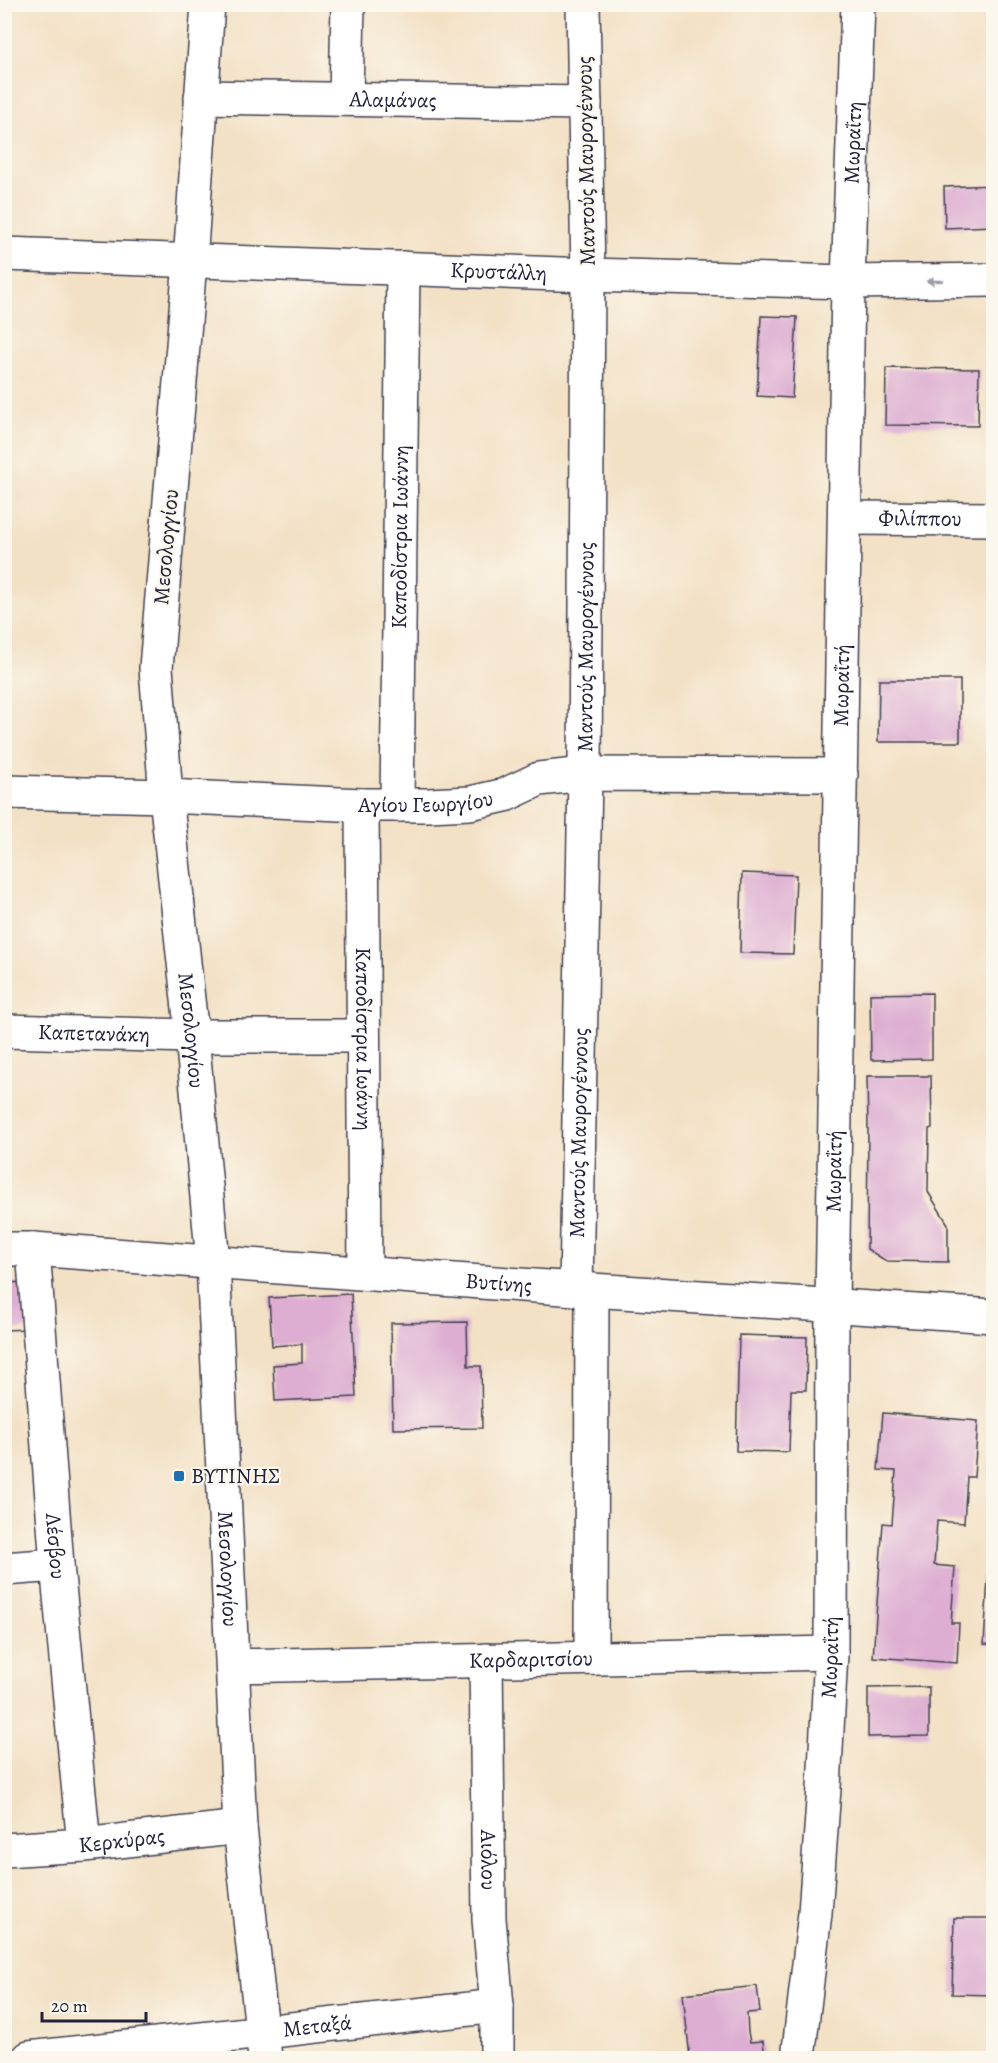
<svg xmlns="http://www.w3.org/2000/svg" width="998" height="2063" viewBox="0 0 998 2063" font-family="Alegreya,serif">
<rect width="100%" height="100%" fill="#fbf7ec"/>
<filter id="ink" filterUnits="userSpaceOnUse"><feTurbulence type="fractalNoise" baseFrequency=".0167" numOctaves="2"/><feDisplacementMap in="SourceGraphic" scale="12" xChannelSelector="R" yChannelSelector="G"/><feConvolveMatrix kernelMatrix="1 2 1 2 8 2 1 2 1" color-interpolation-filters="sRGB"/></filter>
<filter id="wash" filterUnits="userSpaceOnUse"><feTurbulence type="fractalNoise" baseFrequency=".008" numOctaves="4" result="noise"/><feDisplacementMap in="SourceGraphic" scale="24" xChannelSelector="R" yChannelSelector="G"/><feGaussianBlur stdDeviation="1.35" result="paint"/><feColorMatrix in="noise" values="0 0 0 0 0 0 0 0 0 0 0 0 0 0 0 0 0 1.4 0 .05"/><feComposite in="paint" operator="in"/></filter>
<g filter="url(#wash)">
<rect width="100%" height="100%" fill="#f3e1c6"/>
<g id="blocks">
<g fill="#ddaed2">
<polygon points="994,185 994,226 945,228 944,187"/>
<polygon points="761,316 797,317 792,398 757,396"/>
<polygon points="886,368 979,369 978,426 885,425"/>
<polygon points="879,680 960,680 960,742 878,742"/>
<polygon points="742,873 796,875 793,954 740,953"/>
<polygon points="932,993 932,1059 871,1060 870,994"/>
<polygon points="867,1076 931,1076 932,1128 929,1129 928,1192 948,1224 948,1262 886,1261 867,1249 868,1128"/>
<polygon points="28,1282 29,1329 4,1330 4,1283"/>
<polygon points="351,1294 356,1397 275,1401 273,1365 302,1363 302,1344 272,1346 269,1298"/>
<polygon points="467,1322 468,1366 481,1366 482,1428 393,1429 391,1323"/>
<polygon points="739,1335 807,1337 806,1390 791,1390 789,1452 736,1451"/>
<polygon points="883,1413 978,1421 974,1477 967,1477 964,1523 937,1521 934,1565 955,1567 951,1623 959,1623 957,1663 873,1657 883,1523 892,1524 896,1471 878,1470"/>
<polygon points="992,1512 994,1512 994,1645 984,1644"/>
<polygon points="929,1687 929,1736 868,1737 868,1688"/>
<polygon points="954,1918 994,1918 994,1995 952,1994"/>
<polygon points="757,1986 760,2012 747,2013 748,2032 750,2042 763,2041 765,2058 690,2058 683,1994"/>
</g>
</g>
</g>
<g filter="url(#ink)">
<use href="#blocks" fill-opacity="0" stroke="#413f50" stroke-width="1.5"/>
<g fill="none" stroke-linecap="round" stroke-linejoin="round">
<g stroke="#413f50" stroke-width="36">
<g id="minor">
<path id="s1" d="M 208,4 L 190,262 L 156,668 L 166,796 L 192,1036 L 213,1262 L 240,1827 L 265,2058"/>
<path id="s2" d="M 201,97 L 585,103"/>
<polyline points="346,99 348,4"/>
<path id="s3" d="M 4,254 L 588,275 L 848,282 L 994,280"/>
<path id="s4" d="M 846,518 L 994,519"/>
<path id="s5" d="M 4,792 L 166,796 L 362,805 L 428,805 L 470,803 L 505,795 L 539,779 L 585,774 L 841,775"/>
<path id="s6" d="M 362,805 L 365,1273"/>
<path id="s7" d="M 397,805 L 403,268"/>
<path id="s8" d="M 4,1031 L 192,1036 L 363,1036"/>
<path id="s9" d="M 4,1249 L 33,1249 L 576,1289 L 994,1316"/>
<path id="s10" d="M 33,1249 L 57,1565 L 84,1845"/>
<path id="s11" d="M 576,1289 L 585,774 L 588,275 L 583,4"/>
<polyline points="4,1569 57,1565"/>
<polyline points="591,1658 592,1290"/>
<path id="s12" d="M 486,1660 L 489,1919 L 497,2006 L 497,2058"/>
<path id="s13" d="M 233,1666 L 831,1653"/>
<path id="s14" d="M 4,1850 L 84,1845 L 240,1827"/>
<path id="s15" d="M 29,2058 L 497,2006"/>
<path id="s16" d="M 798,2058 L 815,1913 L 824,1788 L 831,1653 L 832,1305 L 848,282 L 858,4"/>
</g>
</g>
<use href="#minor" stroke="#fff" stroke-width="33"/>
</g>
<defs><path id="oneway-solid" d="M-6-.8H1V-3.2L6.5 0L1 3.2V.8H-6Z" transform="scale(1.5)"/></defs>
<use fill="#9c9ca7" href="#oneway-solid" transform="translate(935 281) rotate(179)"/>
</g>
<rect fill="#1f6fb2" stroke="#fbf7ec" stroke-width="2" x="173" y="1470" width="12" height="12" rx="3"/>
<g text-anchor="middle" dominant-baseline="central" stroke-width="4.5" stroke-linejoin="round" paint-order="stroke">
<g font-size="22" fill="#22223b" stroke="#fbf7ec">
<text stroke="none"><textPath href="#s2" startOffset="192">Αλαμάνας</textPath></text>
<text stroke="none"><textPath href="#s16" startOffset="1917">Μωραΐτη</textPath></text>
<text transform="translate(586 161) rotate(-91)">Μαντούς Μαυρογέννους</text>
<text stroke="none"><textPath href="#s3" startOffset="495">Κρυστάλλη</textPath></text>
<text stroke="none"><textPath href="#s4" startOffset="74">Φιλίππου</textPath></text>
<text stroke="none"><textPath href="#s7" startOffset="268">Καποδίστρια Ιωάννη</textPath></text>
<text transform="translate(166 547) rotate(-85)">Μεσολογγίου</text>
<text stroke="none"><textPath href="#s11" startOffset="642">Μαντούς Μαυρογέννους</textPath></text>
<text stroke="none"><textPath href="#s16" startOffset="1374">Μωραΐτή</textPath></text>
<text stroke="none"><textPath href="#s5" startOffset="422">Αγίου Γεωργίου</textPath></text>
<text stroke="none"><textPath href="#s1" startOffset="1030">Μεσολογγίου</textPath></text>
<text stroke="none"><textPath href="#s8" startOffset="90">Καπετανάκη</textPath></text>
<text stroke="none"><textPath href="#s6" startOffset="234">Καποδίστρια Ιωάννη</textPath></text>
<text stroke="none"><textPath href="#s11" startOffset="156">Μαντούς Μαυρογέννους</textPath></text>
<text stroke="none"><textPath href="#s16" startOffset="888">Μωραΐτή</textPath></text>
<text stroke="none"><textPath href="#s9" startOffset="496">Βυτίνης</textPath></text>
<text stroke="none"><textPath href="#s10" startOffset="298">Λέσβου</textPath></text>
<text stroke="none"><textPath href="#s1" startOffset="1570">Μεσολογγίου</textPath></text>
<text stroke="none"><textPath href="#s16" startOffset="402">Μωραΐτή</textPath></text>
<text stroke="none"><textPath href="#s13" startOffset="298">Καρδαριτσίου</textPath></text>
<text stroke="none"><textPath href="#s14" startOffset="118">Κερκύρας</textPath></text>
<text stroke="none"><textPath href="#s12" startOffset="200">Αιόλου</textPath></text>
<text stroke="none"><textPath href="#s15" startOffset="290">Μεταξά</textPath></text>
</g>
<g font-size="22" fill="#22223b" stroke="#fbf7ec" text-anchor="start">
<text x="191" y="1476">ΒΥΤΙΝΗΣ</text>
</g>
</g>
<rect width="998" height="2063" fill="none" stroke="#fbf7ec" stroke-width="24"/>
<path d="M42 2012v9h104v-9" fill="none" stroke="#22223b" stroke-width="3"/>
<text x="51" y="2012" font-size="18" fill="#22223b" stroke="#fbf7ec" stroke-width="4.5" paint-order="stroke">20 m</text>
</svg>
